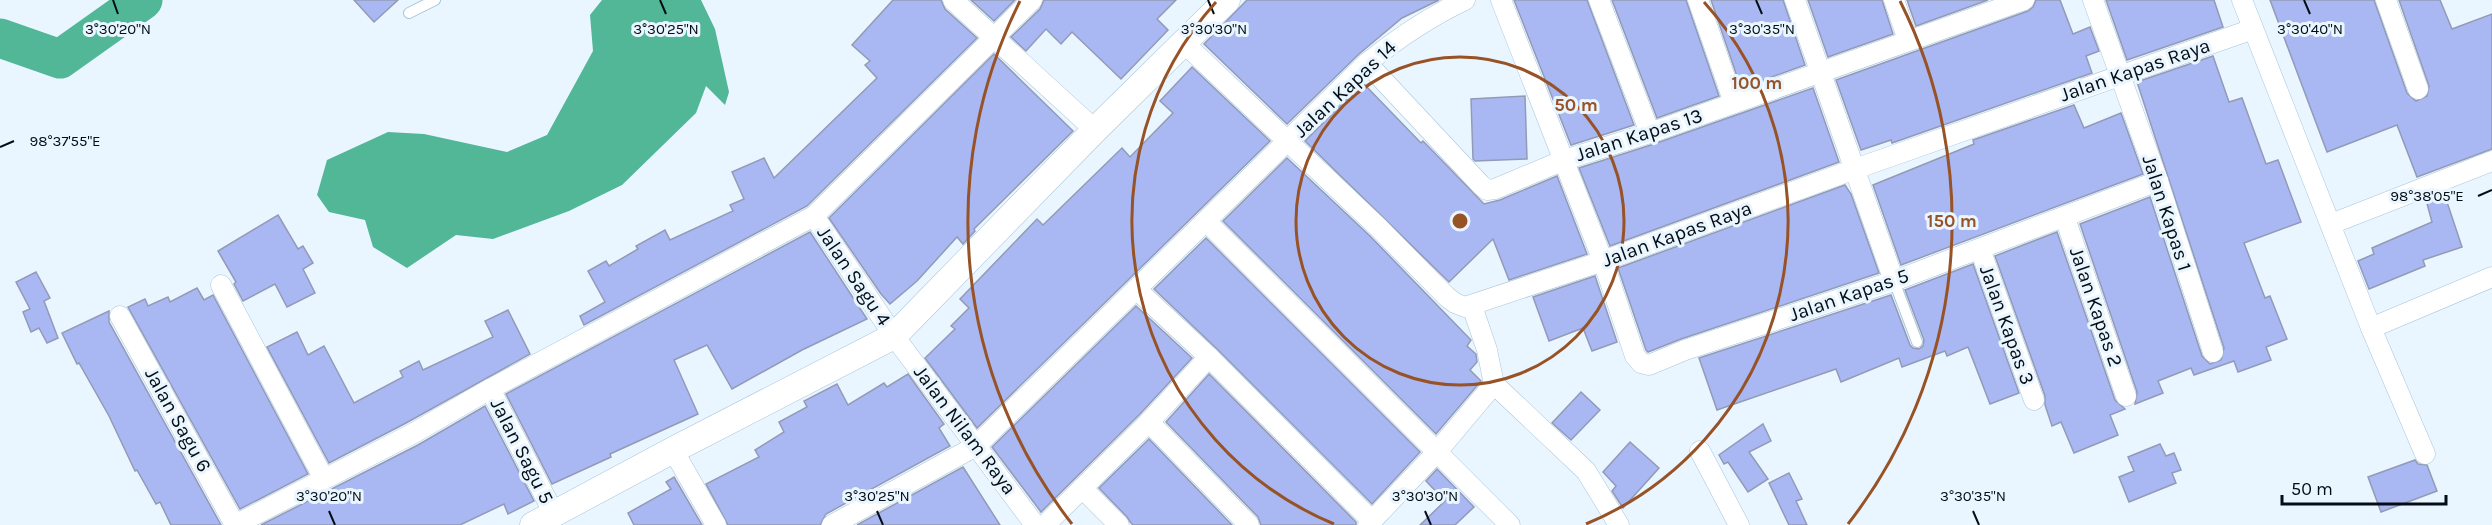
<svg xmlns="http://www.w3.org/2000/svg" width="2492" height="525" viewBox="0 0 2492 525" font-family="Karla,sans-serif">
<rect width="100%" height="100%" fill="#eaf6ff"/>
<polygon fill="#51b797" points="602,0 701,0 715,29 729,92 725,105 706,86 696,113 622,185 569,211 493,239 456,235 407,268 373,247 365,220 329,212 317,195 327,160 388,132 424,134 507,152 547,135 593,51 590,15"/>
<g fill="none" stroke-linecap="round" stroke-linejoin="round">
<polyline stroke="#51b797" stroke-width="39" points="0,38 60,59 143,0"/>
</g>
<g fill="#a9b8f3" stroke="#929ab7" stroke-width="1.5">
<polygon points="354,0 398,0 374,22"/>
<polygon points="893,0 941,0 945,9 977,38 807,206 584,325 580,316 605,302 588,271 606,261 609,266 638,249 636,246 665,230 670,240 733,211 730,205 744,199 732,172 764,158 774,178 877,78 865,65 870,61 852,45"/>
<polygon points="971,0 1015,0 994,21"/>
<polygon points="1044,0 1176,0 1157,19 1168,30 1121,79 1072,32 1061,44 1046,29 1026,51 1011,37 1040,9"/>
<polygon points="1247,0 1439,0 1402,18 1359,54 1287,124 1204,44"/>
<polygon points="1514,0 1587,0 1634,125 1571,145"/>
<polygon points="1612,0 1686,0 1719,96 1657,118"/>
<polygon points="1711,0 1783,0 1805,65 1741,88"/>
<polygon points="1808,0 1882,0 1893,34 1828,57"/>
<polygon points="1907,0 1988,0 1916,26"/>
<polygon points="2036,0 2060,0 2073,34 2090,27 2099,51 2086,56 2092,73 1892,143 1891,140 1861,150 1836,80 2028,11 2033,7"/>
<polygon points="2106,0 2214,0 2223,27 2127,60"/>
<polygon points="2270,0 2374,0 2407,93 2416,101 2427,96 2429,86 2399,0 2440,0 2452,29 2492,14 2492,149 2417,177 2397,125 2327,152"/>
<polygon points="994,54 1073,131 974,229 975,231 963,244 957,237 917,281 890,304 881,294 829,218"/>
<polygon points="2213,56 2229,102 2242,98 2266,164 2278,160 2301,222 2244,243 2265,298 2270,296 2287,339 2266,347 2271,360 2238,372 2234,361 2194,375 2191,368 2158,381 2163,393 2135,404 2137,392 2080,224 2150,197 2202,356 2210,364 2221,360 2224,348 2137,82"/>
<polygon points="1192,67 1270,141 977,428 925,358 955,329 951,326 969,308 960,299 1037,219 1043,225 1122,148 1130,157 1173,113 1160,101"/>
<polygon points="1363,83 1421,143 1423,141 1484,204 1500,200 1557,176 1587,254 1509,280 1493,239 1449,282 1305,141"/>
<polygon points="1813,88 1839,162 1610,246 1579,168 1654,144"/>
<polygon points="1525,96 1527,159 1475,161 1473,159 1471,99"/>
<polygon points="2074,105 2084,128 2121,113 2143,174 1901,265 1873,185 1974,144 1973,140"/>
<polygon points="1287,158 1370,236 1471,340 1467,346 1476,354 1477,362 1470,370 1481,381 1436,434 1223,221"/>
<polygon points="1845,185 1851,194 1879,273 1681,339 1648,352 1646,350 1618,268"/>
<polygon points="2444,193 2462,247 2423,260 2425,266 2369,289 2358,261 2374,254 2372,248 2432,222 2426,200"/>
<polygon points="278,215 298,249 303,246 313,263 303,269 315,293 287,307 275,284 243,301 234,284 236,282 218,251"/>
<polygon points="810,232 867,319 802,350 732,389 707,345 674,360 698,414 610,454 611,457 552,484 506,394"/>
<polygon points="2057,232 2115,400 2125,409 2110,415 2118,435 2074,453 2061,422 2052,426 2045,405 2045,396 1995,256"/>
<polygon points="1206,238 1420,452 1372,504 1217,349 1154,289"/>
<polygon points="1973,264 2019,393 1990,404 1968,347 1947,356 1945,351 1902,367 1899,358 1841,382 1836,369 1717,410 1699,358 1891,295 1910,345 1913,348 1919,349 1923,346 1924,340 1905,290"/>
<polygon points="36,272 50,298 44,301 58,338 47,343 39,328 31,332 23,312 30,309 16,282"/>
<polygon points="1595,276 1617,342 1592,351 1583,328 1549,341 1533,297"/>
<polygon points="197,288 204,300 213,295 308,474 240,509 128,307 145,299 148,306 168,297 170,302"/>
<polygon points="1136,306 1192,358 1140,414 1041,512 992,447"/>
<polygon points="508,310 530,354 406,423 329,463 267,347 297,332 308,355 324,346 354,403 403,377 400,371 419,361 423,370 493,337 485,321"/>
<polygon points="109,311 109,322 221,525 171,525 160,502 156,504 137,470 135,471 109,416 79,363 77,364 62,333"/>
<polygon points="908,374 944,424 939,428 950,446 826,514 820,525 728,525 706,484 759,457 755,450 784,432 779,422 807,407 804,401 837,384 848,405 884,383 887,387"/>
<polygon points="1209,374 1356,522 1356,525 1261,525 1258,517 1166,422"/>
<polygon points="1581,392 1600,410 1571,440 1552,423"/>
<polygon points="485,406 534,501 508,514 504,504 460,525 261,525 418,445"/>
<polygon points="1763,424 1771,441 1749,452 1768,479 1748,492 1728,462 1724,464 1719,455"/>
<polygon points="1149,439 1232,525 1133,525 1131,523 1127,517 1099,488"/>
<polygon points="1630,442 1659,468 1623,508 1612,491 1616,486 1603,472"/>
<polygon points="2160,444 2166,456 2174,453 2181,470 2172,473 2176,483 2129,502 2119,477 2134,471 2128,457"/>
<polygon points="2415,460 2418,464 2427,465 2437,491 2381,512 2368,477"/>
<polygon points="963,467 1000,525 857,525"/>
<polygon points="1437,469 1474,507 1455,525 1420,525 1445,501 1426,481"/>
<polygon points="1789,473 1802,499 1796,501 1807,525 1789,525 1769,483"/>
<polygon points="674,477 702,525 634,525 628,513 671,489 666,482"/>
</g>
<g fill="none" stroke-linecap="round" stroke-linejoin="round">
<g stroke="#a7c5da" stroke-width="12">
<g id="service">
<polyline points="409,13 435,0"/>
<polyline points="1894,281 1917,342"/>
</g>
</g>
<g stroke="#a7c5da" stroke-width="21">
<g id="minor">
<polyline points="953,0 1095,130"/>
<polyline points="1501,0 1603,261 1635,356 1641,363 1649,365 1685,350 1894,281 2158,181"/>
<polyline points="1599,0 1650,133"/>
<polyline points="1698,0 1734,103"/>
<polyline points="1795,0 1894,281"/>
<polyline points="1894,0 1908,40"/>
<polyline points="2093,0 2158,181 2213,352"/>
<polyline points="2242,0 2371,328 2425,454"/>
<polyline points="2386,0 2418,89"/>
<polyline points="1184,43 1378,227 1447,297 1455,303 1465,307 1603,261 1855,169 2253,29"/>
<polyline points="1367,63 1481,185 1487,190 1495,189 1564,160 1650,133 2024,0"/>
<polyline points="814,216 894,336 1035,525"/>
<polyline points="2065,218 2126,396"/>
<polyline points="1206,221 1510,525"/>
<polyline points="2331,224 2492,161"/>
<polyline points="1980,249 2034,400"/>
<polyline points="221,285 324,479"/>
<polyline points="1136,289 1209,357 1371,520"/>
<polyline points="120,316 235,525"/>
<polyline points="2371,328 2492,277"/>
<polyline points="1494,384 1586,471 1619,525"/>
<polyline points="490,389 554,514"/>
<polyline points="1149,422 1249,525"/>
<polyline points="673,450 716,525"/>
<polyline points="1700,451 1739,525"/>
<polyline points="1082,488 1119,525"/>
<polyline points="235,525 412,434 490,389 814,216 1032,0"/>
<path d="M 832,525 L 976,446 L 1367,63 C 1398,38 1429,17 1465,0"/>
<polyline points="1045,525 1149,422 1209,357"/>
<polyline points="1368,525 1436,453 1494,384 1487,350 1472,306"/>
</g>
</g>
<g stroke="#a7c5da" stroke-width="27">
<polyline id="tertiary" points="533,525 673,450 894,336 1095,130 1227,0"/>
</g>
<use href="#service" stroke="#fff" stroke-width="10"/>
<use href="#minor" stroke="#fff" stroke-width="20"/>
<use href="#tertiary" stroke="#fff" stroke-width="26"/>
</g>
<path fill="none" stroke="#040d14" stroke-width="2" d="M 113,0 L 118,14M 660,0 L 666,14M 1208,0 L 1214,14M 1756,0 L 1762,14M 2304,0 L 2310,14M 0,147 L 14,141M 2478,196 L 2492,190M 329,511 L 335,525M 877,511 L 883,525M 1425,511 L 1431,525M 1973,511 L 1979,525"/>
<g fill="none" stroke="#975226" stroke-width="3">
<circle cx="1460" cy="221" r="164"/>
<path d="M1334 524A328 328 0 0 1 1216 2M1704 2A328 328 0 0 1 1586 524"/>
<path d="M1072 524A492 492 0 0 1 1020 1M1900 1A492 492 0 0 1 1848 524"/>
</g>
<g text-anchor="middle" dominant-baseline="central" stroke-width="6" stroke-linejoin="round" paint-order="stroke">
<g font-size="20" fill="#040d14" stroke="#eaf6ff">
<text transform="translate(2135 70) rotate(-19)">Jalan Kapas Raya</text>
<text transform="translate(1345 89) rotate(-43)">Jalan Kapas 14</text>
<text transform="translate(1639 135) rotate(-18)">Jalan Kapas 13</text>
<text transform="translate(2167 213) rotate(72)">Jalan Kapas 1</text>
<text transform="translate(1677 234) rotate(-20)">Jalan Kapas Raya</text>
<text transform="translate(854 276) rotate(56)">Jalan Sagu 4</text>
<text transform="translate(1849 295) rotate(-19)">Jalan Kapas 5</text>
<text transform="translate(2096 307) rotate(71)">Jalan Kapas 2</text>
<text transform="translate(2007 325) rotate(70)">Jalan Kapas 3</text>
<text transform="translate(178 420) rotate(61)">Jalan Sagu 6</text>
<text transform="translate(965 430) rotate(53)">Jalan Nilam Raya</text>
<text transform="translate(522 451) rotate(63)">Jalan Sagu 5</text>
</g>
</g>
<g font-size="15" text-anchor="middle" fill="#040d14" stroke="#eaf6ff" stroke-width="6" stroke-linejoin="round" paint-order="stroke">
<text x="118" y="34">3°30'20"N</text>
<text x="666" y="34">3°30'25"N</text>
<text x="1214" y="34">3°30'30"N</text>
<text x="1762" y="34">3°30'35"N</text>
<text x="2310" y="34">3°30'40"N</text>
<text x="65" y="146">98°37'55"E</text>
<text x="2427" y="201">98°38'05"E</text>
<text x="329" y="501">3°30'20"N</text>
<text x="877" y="501">3°30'25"N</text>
<text x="1425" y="501">3°30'30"N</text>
<text x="1973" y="501">3°30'35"N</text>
</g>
<circle cx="1460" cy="221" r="9" fill="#975226" stroke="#eaf6ff" stroke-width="3"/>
<g font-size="18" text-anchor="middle" font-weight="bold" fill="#975226" stroke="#eaf6ff" stroke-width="6" stroke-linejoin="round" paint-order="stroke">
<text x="1757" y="89">100 m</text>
<text x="1576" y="111">50 m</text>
<text x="1952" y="227">150 m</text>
</g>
<path d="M2282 495v9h164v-9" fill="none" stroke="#040d14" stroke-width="3"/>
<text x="2291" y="495" font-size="18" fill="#040d14" stroke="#eaf6ff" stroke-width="4.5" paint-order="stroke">50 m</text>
</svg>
